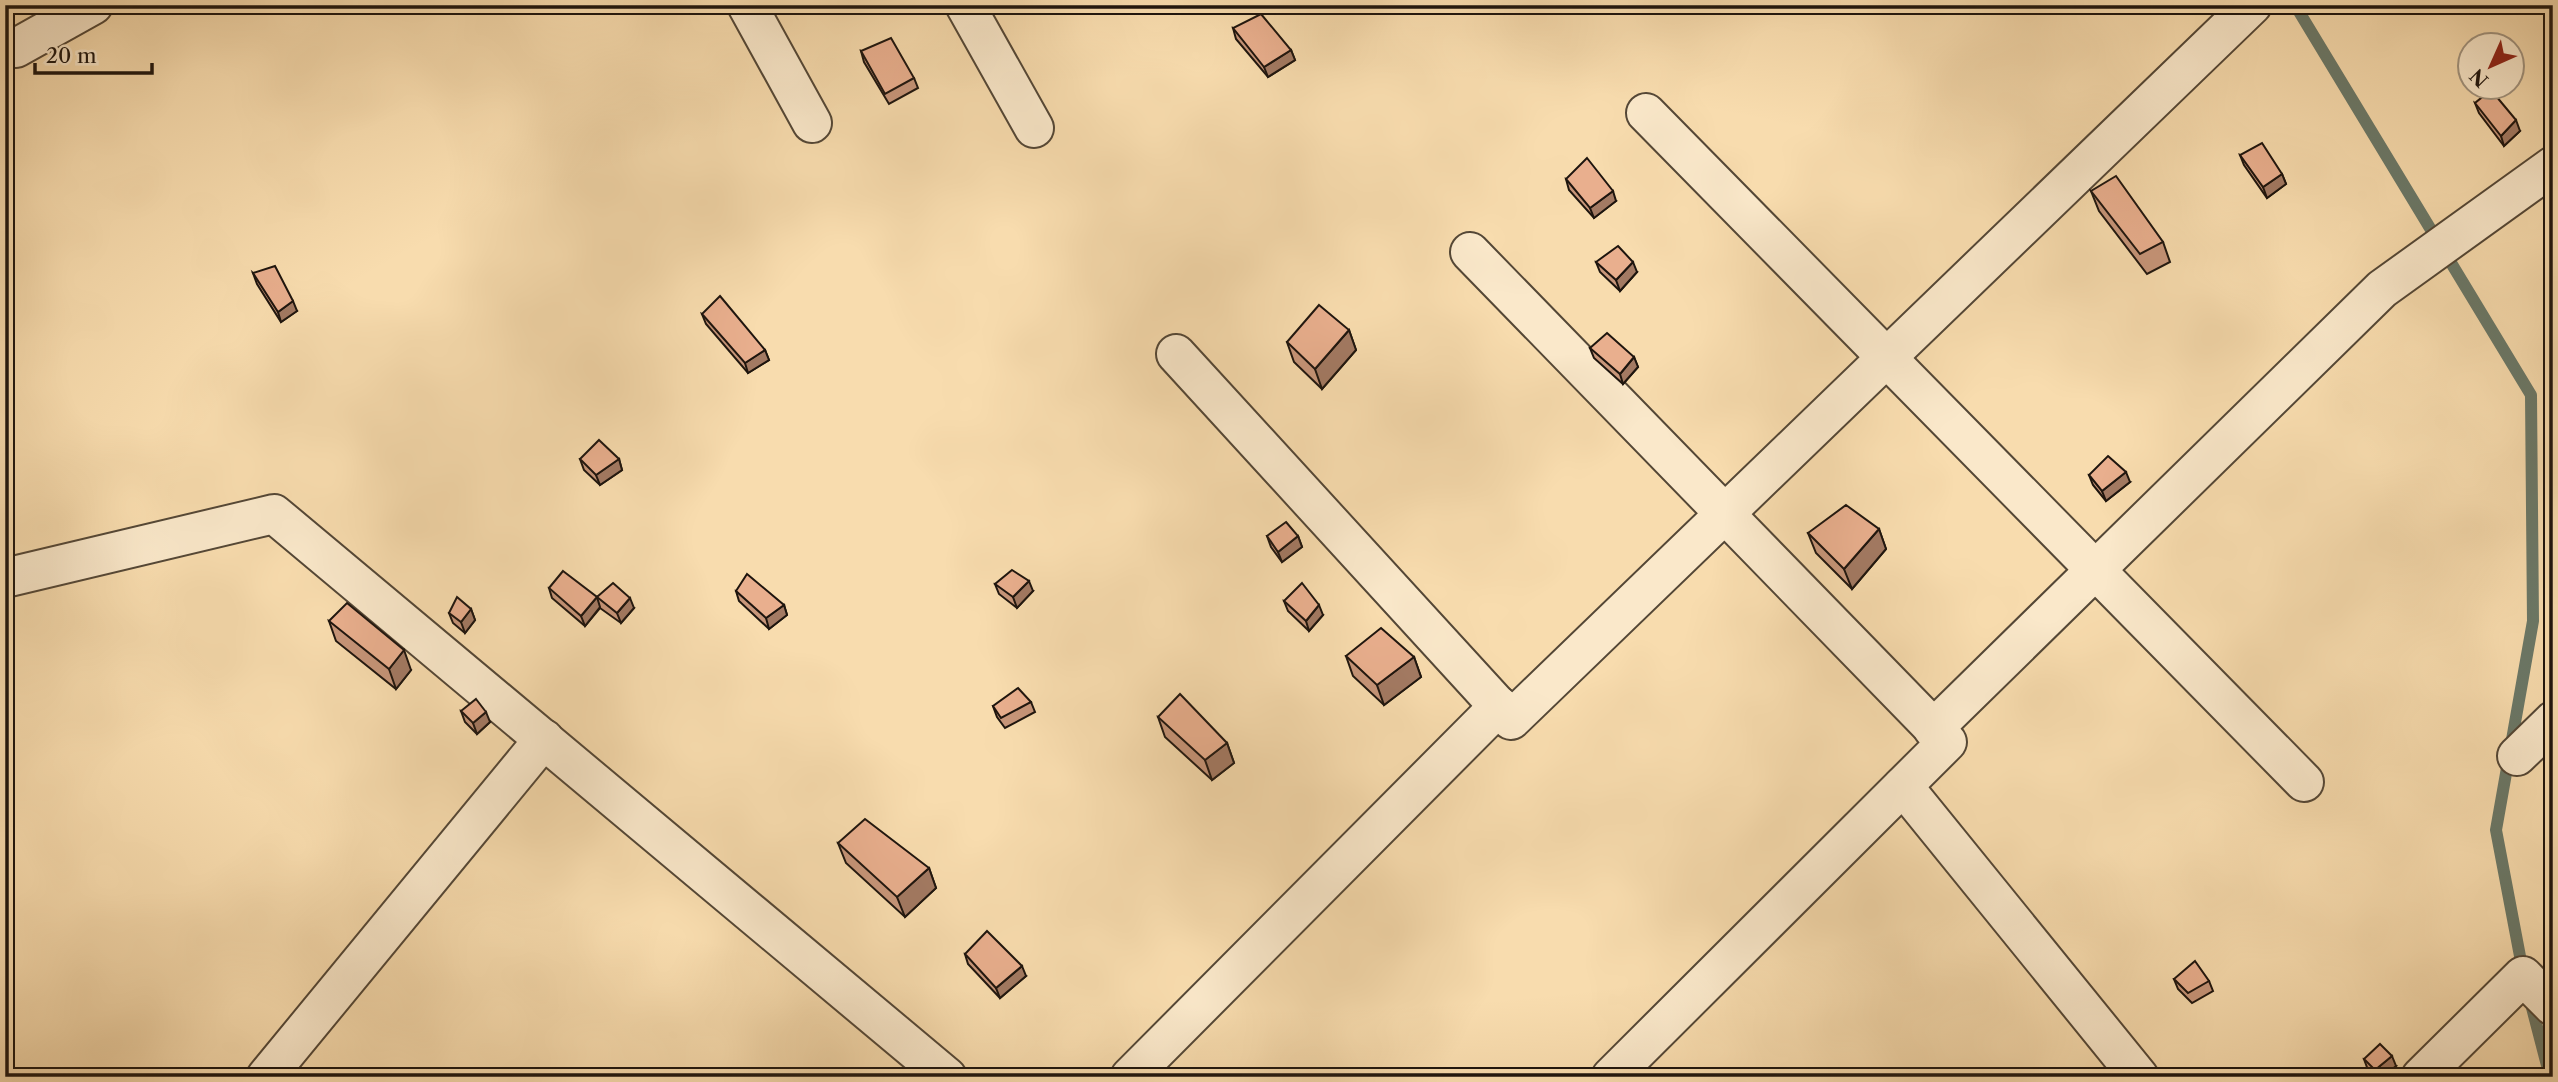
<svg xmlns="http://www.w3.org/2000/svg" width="2558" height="1082" viewBox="0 0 2558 1082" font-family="'Libre Caslon Text',serif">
<rect width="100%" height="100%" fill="#f8dcae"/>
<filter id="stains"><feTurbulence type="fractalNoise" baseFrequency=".00286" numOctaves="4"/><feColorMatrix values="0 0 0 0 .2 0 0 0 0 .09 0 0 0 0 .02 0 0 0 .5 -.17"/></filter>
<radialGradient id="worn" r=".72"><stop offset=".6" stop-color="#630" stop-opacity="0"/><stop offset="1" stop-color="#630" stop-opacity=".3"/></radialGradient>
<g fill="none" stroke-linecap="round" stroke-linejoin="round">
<g stroke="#6b7969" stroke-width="12">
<polyline points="2295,5 2531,395 2533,621 2496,830 2523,972"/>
<polyline points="2530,1000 2550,1077"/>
</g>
<g stroke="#544736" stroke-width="42">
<g id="street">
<polyline points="747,5 812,123"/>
<polyline points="965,5 1034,128"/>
<polyline points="16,48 93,5"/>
<polyline points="1646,113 2304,782"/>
<polyline points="1470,252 1947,742 1611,1077"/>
<polyline points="1176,354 1511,720 2252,5"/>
<polyline points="5,578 274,514 947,1077"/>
<polyline points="1933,729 2382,289 2553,166"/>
<polyline points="2517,756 2553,721"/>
<polyline points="1903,786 2139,1077"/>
<polyline points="266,1077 544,739"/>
<polyline points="1130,1077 1499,706"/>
<polyline points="2421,1077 2523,976 2553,1006"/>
</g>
</g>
<use href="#street" stroke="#fae8ca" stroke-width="38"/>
</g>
<g fill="#c8967a" stroke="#1e150e" stroke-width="2">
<polygon points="1233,28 1291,50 1295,60 1268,77 1236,39"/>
<polygon points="861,51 914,78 918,88 889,104 864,62"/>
<polygon points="2475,103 2520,131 2504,146 2479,113"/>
<polygon points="2240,155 2282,174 2286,184 2267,198 2244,165"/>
<polygon points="1566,179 1616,201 1594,218 1569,190"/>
<polygon points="2091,191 2163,242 2170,262 2147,274 2099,211"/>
<polygon points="1596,262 1637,272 1620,291 1600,272"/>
<polygon points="253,273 297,311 281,322 257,284"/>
<polygon points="702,314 765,350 769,360 748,373 706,324"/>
<polygon points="1349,330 1356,350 1322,389 1294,362 1287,342"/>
<polygon points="1590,348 1634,357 1638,367 1623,384 1594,358"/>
<polygon points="580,459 619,459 622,470 600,485 584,470"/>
<polygon points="2089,475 2130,482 2106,501 2093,485"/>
<polygon points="1879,529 1886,549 1852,589 1816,553 1808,533"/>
<polygon points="1267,536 1298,536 1302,547 1282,562 1271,547"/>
<polygon points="995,584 1033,591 1017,608 999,594"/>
<polygon points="549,588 597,597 634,608 621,623 600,608 585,626 552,598"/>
<polygon points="736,591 784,605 787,615 769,629 739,601"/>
<polygon points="1284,601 1323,615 1309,631 1288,611"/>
<polygon points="471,609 475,620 465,633 453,623 449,613"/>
<polygon points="329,621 411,670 396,689 336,641"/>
<polygon points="1346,656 1414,657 1421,677 1384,705 1353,676"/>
<polygon points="1031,702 1035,712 1005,728 997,717 993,706"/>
<polygon points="461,711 490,722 477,734 465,722"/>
<polygon points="1158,717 1227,743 1234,763 1212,780 1165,737"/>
<polygon points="838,843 929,868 936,888 905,917 846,863"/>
<polygon points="965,954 1026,976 1000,998 968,964"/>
<polygon points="2174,979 2209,981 2213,991 2192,1003 2178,989"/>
<polygon points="2364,1059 2396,1066 2383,1077 2375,1077 2368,1070"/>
</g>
<g fill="#a37a63" stroke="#1e150e" stroke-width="2">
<polygon points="1291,50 1295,60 1268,77 1264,67"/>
<polygon points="2516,120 2520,131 2504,146 2501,136"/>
<polygon points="2282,174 2286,184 2267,198 2263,187"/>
<polygon points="1613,191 1616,201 1594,218 1590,208"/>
<polygon points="1633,262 1637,272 1620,291 1616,280"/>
<polygon points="293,301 297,311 281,322 278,312"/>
<polygon points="1349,330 1356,350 1322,389 1315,369"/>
<polygon points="765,350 769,360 748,373 745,363"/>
<polygon points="1634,357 1638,367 1623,384 1620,374"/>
<polygon points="619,459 622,470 600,485 596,475"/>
<polygon points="2126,472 2130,482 2106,501 2102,491"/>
<polygon points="1879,529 1886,549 1852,589 1844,569"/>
<polygon points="1298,536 1302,547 1282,562 1278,552"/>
<polygon points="1029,581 1033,591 1017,608 1013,597"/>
<polygon points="597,597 600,607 585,626 581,616"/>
<polygon points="630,598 634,608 621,623 617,613"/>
<polygon points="784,605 787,615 769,629 766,618"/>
<polygon points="1319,605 1323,615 1309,631 1306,621"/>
<polygon points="471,609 475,620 465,633 461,622"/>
<polygon points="404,650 411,670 396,689 389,669"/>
<polygon points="1414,657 1421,677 1384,705 1377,685"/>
<polygon points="486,712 490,722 477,734 473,723"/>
<polygon points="1227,743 1234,763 1212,780 1205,760"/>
<polygon points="929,868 936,888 905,917 897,897"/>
<polygon points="1022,966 1026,976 1000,998 996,988"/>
<polygon points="2392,1056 2396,1066 2383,1077 2377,1077 2375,1070"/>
</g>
<g fill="#e9af8e" stroke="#1e150e" stroke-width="2">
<polygon points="1261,14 1291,50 1264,67 1233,28"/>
<polygon points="891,38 914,78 885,94 861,51"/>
<polygon points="2491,90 2516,120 2501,136 2475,103"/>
<polygon points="2262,143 2282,174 2263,187 2240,155"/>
<polygon points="1587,158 1613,191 1590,208 1566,179"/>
<polygon points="2116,176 2163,242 2140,254 2091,191"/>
<polygon points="1618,246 1633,262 1616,280 1596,262"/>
<polygon points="275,266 293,301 278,312 253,273"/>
<polygon points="720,296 765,350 745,363 702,314"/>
<polygon points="1319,305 1349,330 1315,369 1287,342"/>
<polygon points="1607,333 1634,357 1620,374 1590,348"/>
<polygon points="599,440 619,459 596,475 580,459"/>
<polygon points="2108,456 2126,472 2102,491 2089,475"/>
<polygon points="1846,505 1879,529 1844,569 1808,533"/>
<polygon points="1286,522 1298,536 1278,552 1267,536"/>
<polygon points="1012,570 1029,581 1013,597 995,584"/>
<polygon points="563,571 597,597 581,616 549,588"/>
<polygon points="747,574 784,605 766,618 736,591"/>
<polygon points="613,583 630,598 617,613 597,597"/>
<polygon points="1302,583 1319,605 1306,621 1284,601"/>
<polygon points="457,597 471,609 461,622 449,613"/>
<polygon points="347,603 404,650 389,669 329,621"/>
<polygon points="1381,628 1414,657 1377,685 1346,656"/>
<polygon points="1018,688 1031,702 1001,718 993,706"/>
<polygon points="1180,694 1227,743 1205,760 1158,717"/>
<polygon points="476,699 486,712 473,723 461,711"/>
<polygon points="865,819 929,868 897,897 838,843"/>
<polygon points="987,931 1022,966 996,988 965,954"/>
<polygon points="2195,961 2209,981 2188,993 2174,979"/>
<polygon points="2380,1044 2392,1056 2375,1070 2364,1059"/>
</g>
<rect width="2558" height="1082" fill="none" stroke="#f8dcae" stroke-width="28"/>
<rect x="7" y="7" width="2544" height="1068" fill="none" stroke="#1e150e" stroke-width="3.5"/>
<rect x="14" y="14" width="2530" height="1054" fill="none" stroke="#1e150e" stroke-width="2"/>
<g transform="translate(2491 66) rotate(225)"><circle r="33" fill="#fae8ca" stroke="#a2947f" stroke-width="2"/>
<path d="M0-5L12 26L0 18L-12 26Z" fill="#8f2418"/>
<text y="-10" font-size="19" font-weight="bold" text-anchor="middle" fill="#1e150e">N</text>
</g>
<path d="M35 63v10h117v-10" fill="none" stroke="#1e150e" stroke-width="3.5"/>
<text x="46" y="63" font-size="21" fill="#1e150e" stroke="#fae8ca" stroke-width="5" paint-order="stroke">20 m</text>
<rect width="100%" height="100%" filter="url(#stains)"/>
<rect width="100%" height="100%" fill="url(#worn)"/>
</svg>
